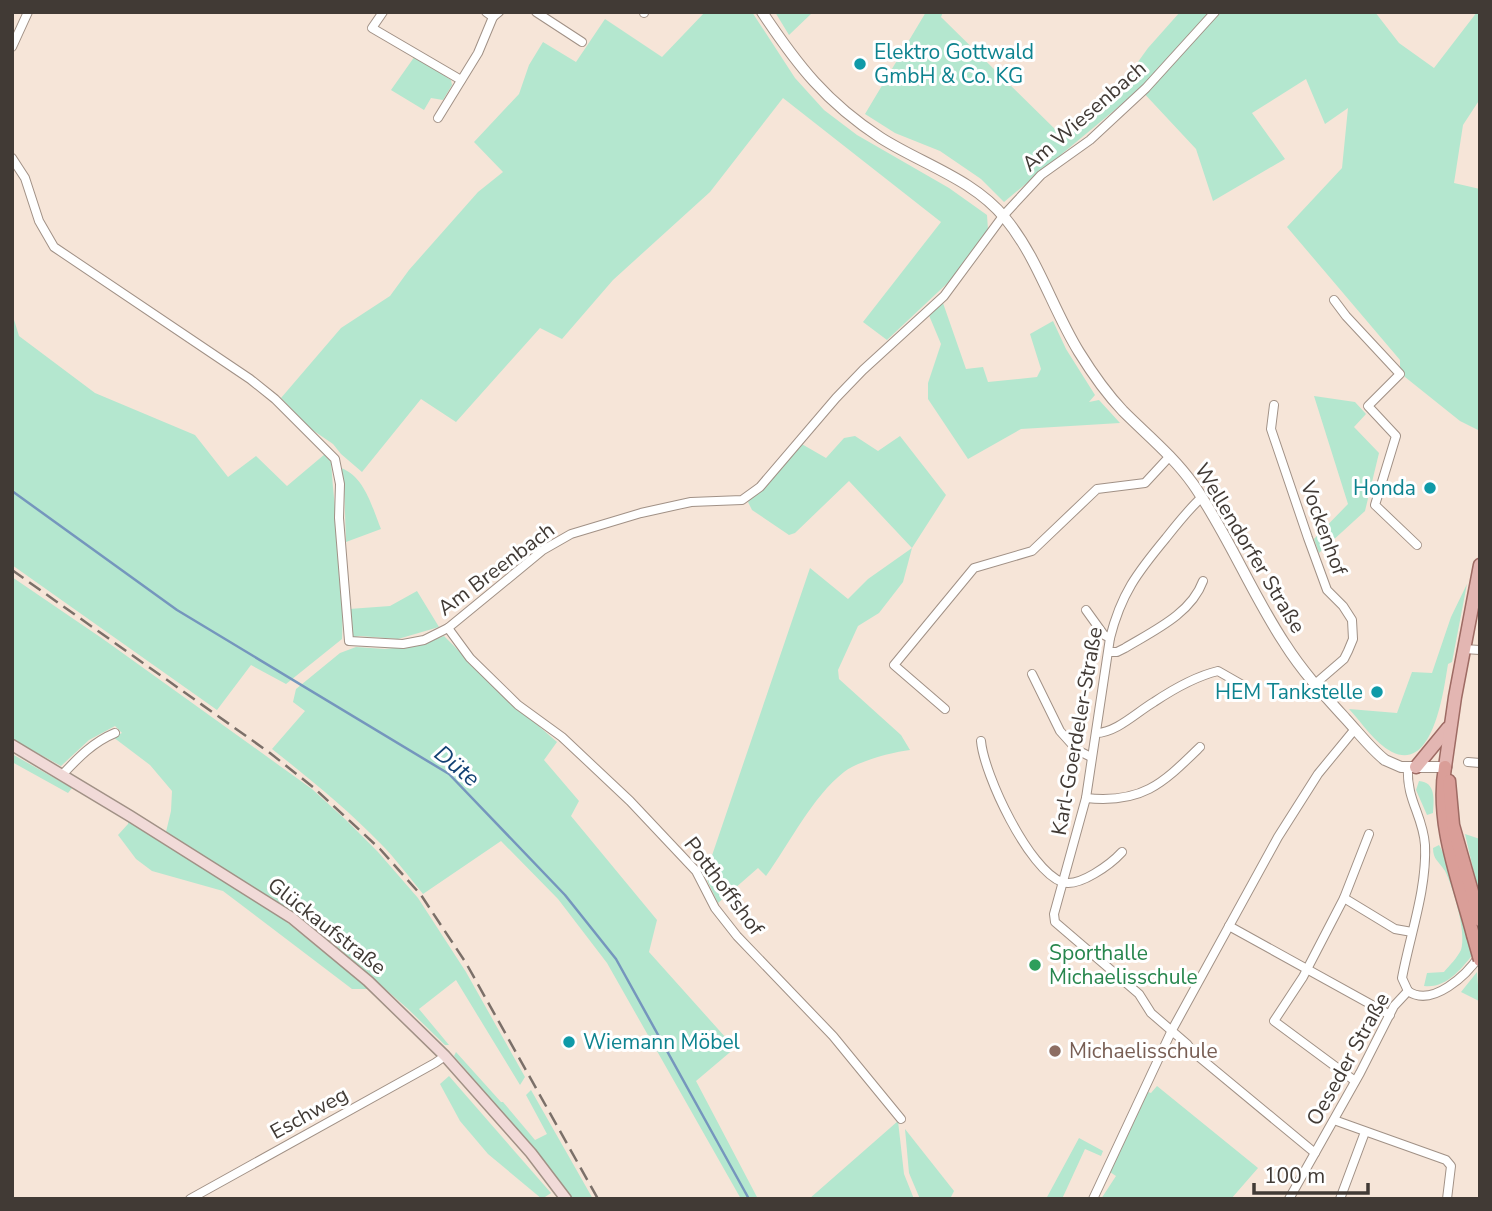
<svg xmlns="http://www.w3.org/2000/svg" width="1492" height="1211" viewBox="0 0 1492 1211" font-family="'Nunito Sans',sans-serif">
<rect width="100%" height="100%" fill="#f6e5d8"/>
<g fill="#b4e7cf">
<polygon points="705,12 752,12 795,78 824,110 857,135 949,188 987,215 988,230 955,276 887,340 863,322 941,222 783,98 710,192 613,280 562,339 540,328 456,422 421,399 362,472 341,454 333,444 311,429 281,398 341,328 390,296 409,270 478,192 503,172 474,142 519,94 529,65 543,42 576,62 605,19 662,57"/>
<polygon points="775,12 813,12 789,35"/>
<polygon points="926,12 943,12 941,17 1061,135 1117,91 1148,48 1180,12 1375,12 1399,43 1434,68 1477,12 1480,12 1480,99 1463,125 1454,183 1480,189 1480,431 1460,421 1400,373 1400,360 1287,227 1342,168 1348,108 1325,124 1306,79 1252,113 1285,159 1213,201 1196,149 1140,89 1004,202 981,179 940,151 895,133 865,114"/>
<polygon points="415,56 451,80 452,85 443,100 431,98 424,110 391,90"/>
<polygon points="943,303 966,369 983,367 988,382 1037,377 1041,369 1030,334 1053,321 1066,349 1095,395 1089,402 1099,400 1120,423 1021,429 968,459 928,399 928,383 941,344 928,313"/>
<path d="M 12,313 L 19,336 L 95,393 L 195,435 L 228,477 L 256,456 L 287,486 L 325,454 L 331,462 C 335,521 345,580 342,639 L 286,684 L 251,665 L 217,710 L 12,565 Z"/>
<polygon points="1314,396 1355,402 1366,414 1354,427 1379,453 1365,511 1319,553 1314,539 1348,504"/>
<path d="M 855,436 L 878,451 L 900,436 L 946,495 L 912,548 L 903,582 L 879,613 L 858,626 L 838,670 L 839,679 L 901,735 L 910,750 C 893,752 858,761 844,772 C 812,797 790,843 766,876 L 758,868 L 718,903 L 705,876 L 810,568 L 848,599 L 868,579 L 912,548 L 849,481 L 795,533 L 789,535 L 752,510 L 748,502 L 800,443 L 826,458 L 844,438 Z"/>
<path d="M 341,468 C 365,477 372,507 381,529 L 346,542 L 344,484 Z"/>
<polygon points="12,577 103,639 312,789 346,820 378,852 418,898 466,972 525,1077 520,1085 456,980 419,1009 449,1045 445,1045 408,1009 308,921 166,832 171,811 172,791 150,765 113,737 122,733 115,726 89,740 61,766 12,739"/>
<path d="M 1467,584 L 1452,662 L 1448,664 C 1444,688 1434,773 1392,752 C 1375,743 1362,723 1349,709 L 1397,713 L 1412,672 L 1432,673 L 1451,617 Z"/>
<polygon points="417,591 439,627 398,639 360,636 350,638 349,609 390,606"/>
<path d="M 444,636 L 502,694 L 557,742 L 544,760 L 579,801 L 571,816 L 657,920 L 649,952 L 735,1048 L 696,1081 L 758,1199 L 741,1199 L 607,963 L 558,899 L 501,841 L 423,894 C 409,877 396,859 380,843 C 347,809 310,779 272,749 L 305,711 L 293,702 L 296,689 L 340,653 L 356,647 L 385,649 L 421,645 Z"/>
<polygon points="12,754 72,788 68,793 12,762"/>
<path d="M 1419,781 C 1436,782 1434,800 1433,813 L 1427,815 L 1416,790 Z"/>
<polygon points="130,816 279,916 369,989 352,989 223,891 152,871 136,859 118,835 128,824"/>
<polygon points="1465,834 1480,839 1480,899"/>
<path d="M 1439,845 L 1448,862 L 1474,953 C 1462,968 1446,989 1424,986 L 1427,973 L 1444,972 C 1450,965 1457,958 1461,950 C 1467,933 1453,887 1445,871 C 1439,861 1433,860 1433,848 Z"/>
<polygon points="1477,972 1480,1012 1479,1001 1461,992"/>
<polygon points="456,1052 501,1102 503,1102 535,1140 547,1134 526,1095 531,1090 593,1199 572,1199 535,1150 454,1056"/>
<polygon points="449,1076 551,1193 542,1199 488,1154 460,1121 440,1084"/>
<polygon points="1157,1086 1258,1168 1231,1199 1101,1199 1116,1176 1110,1172 1148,1092 1151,1093"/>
<polygon points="898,1121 904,1174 914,1199 809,1199"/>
<polygon points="905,1129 954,1191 950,1199 920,1199 909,1173"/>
<polygon points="1079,1138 1103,1151 1101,1156 1085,1149 1062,1199 1046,1199"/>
</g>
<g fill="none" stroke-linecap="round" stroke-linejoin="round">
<polyline stroke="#7596bd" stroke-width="2.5" points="12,491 177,610 449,774 565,895 616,959 749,1199"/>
<g stroke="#a19186" stroke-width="10">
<g id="minor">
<polyline points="383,12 372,28 461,80"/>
<polyline points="486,12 493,17 499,12"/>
<polyline points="536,12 582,42"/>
<polyline points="644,12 644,13"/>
<polyline points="12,47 28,12"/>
<polyline points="438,118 478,53 493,17"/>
<polyline points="12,158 25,178 39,221 54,247 250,379 275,399 335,459 340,484 339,518 349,641 403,644 424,640 448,628 543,550 571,534 641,513 691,502 742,500 760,487 836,398 863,370 944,296 1003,216 1041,175 1090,140 1146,88 1215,12"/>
<polyline points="1334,300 1346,316 1400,374 1368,406 1396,436 1375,505 1417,545"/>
<polyline points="1274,405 1271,429 1308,538 1327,590 1343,606 1352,620 1353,639 1348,651 1344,659 1315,684"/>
<path d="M 1202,497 C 1188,510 1177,524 1166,538 C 1137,573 1121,594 1110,638 L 1086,798 L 1054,914 L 1055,922 L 1139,994 L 1151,1013 L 1187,1044 L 1193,1052 L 1315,1153"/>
<polyline points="1086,610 1104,635 1110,638"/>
<polyline points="448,628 470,658 518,705 562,737 630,801 696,871 715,908 737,936 833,1036 901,1119"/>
<polyline points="1464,649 1480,650"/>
<path d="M 1109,652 L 1117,652 L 1125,648 C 1153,631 1191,614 1203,581"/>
<polyline points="1032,674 1060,731 1077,750 1091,757"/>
<polyline points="945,709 894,665 974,568 1032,551 1097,489 1145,483 1170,456"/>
<path d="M 1096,733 C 1116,733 1137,712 1154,702 C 1172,690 1197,676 1218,671 L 1246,687"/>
<path d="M 981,741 C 984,775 1029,870 1062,882 C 1079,888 1111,864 1122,852"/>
<polyline points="1468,762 1480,763"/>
<path d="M 62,775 C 78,758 93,742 115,733"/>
<path d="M 1086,798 C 1143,804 1163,783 1200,747"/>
<polyline points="1344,898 1395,929 1412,932"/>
<polyline points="1229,926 1390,1015"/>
<path d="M 1408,991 L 1402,978 C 1410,935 1427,889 1425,845 C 1423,815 1406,800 1408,767"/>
<path d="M 1408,991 C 1432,1008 1467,975 1480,955"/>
<polyline points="1355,1081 1274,1021 1303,977 1344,898 1369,834"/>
<polyline points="1334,1120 1446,1160 1451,1166 1447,1199"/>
<polyline points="190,1199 435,1063 445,1056"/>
<polyline points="1093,1199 1172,1030 1278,837 1318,774 1355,729"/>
<polyline points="1289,1199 1360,1073 1394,1006 1408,991"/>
<polyline points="1340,1199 1365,1132"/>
</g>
</g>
<g stroke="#a19186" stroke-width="12">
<path id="tertiary" d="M 762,12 C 798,66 826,102 881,138 C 922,164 973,179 1005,218 C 1038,258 1052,308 1079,352 C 1092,373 1106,393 1123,411 C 1147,435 1173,456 1193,484 C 1228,534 1251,593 1285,644 C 1302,671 1324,695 1345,718 C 1358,732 1370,748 1385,760 L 1401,767 L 1445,767"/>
</g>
<g stroke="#a19186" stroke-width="13">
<polyline id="secondary" points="12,745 130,816 292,918 368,981 445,1056 531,1153 566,1199"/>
</g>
<g stroke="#9e6b64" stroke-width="15">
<g id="primary">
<polyline points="1416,767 1448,728"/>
<polyline points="1445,767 1455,697 1480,565"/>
</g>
</g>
<g stroke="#9e6b64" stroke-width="15">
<g id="trunk">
<path d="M 1445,767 C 1435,823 1459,881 1473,935"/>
<polyline points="1449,781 1453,825 1480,920"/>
</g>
</g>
<use href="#minor" stroke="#fff" stroke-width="8"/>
<use href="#tertiary" stroke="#fff" stroke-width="10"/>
<use href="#secondary" stroke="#f1dad8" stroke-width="10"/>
<use href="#primary" stroke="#e3b6b2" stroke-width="12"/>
<use href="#trunk" stroke="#da9e98" stroke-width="12"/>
<polyline stroke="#7b7069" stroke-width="2.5" stroke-dasharray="14 7" stroke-linecap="butt" points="12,570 270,753 313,787 380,849 421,895 466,963 598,1199"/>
<g stroke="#9e6b64" stroke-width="15" stroke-linecap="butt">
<polyline id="trunk-bridge" points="1473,935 1480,960"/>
</g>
<use href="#trunk-bridge" stroke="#da9e98" stroke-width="12"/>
</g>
<g fill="#0f9aa8" stroke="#fff" stroke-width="2.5">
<circle cx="860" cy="64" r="7"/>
<circle cx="1430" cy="488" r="7"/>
<circle cx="1377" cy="692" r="7"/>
<circle cx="569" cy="1042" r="7"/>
</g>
<circle fill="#2e9e5b" stroke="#fff" stroke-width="2.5" cx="1035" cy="965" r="7"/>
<circle fill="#8d6e63" stroke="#fff" stroke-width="2.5" cx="1055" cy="1051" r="7"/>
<g text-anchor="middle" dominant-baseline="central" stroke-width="6" stroke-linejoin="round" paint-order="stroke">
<g font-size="21" fill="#0d838f" stroke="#fff" text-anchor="start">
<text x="874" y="52">Elektro Gottwald<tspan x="874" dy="24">GmbH &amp; Co. KG</tspan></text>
<text x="1416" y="488" text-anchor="end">Honda</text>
<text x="1363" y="692" text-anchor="end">HEM Tankstelle</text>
<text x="583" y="1042">Wiemann Möbel</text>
</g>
<g font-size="21" fill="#413a35" stroke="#fff">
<text transform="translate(1084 116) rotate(-41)">Am Wiesenbach</text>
<text transform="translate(1324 528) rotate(70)">Vockenhof</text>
<text transform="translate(1250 548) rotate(59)">Wellendorfer Straße</text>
<text transform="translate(496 569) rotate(-37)">Am Breenbach</text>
<text transform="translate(1077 731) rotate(-80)">Karl-Goerdeler-Straße</text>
<text transform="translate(724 886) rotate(53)">Potthoffshof</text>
<text transform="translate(327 926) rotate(38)">Glückaufstraße</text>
<text transform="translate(1348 1059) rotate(-61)">Oeseder Straße</text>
<text transform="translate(309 1113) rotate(-29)">Eschweg</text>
</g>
<g font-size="21" fill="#27864d" stroke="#fff" text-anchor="start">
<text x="1049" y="953">Sporthalle<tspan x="1049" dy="24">Michaelisschule</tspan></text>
</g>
<g font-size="21" fill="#785e54" stroke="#fff" text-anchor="start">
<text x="1069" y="1051">Michaelisschule</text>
</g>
<g font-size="23" font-style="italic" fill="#124173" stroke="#fff">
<text transform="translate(457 766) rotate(39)">Düte</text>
</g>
</g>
<rect width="1492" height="1211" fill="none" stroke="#413a35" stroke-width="28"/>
<path d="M1254 1183v10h114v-10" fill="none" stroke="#413a35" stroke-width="3.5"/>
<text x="1264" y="1183" font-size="21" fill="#413a35" stroke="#ffffff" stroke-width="5" paint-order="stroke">100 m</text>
</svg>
